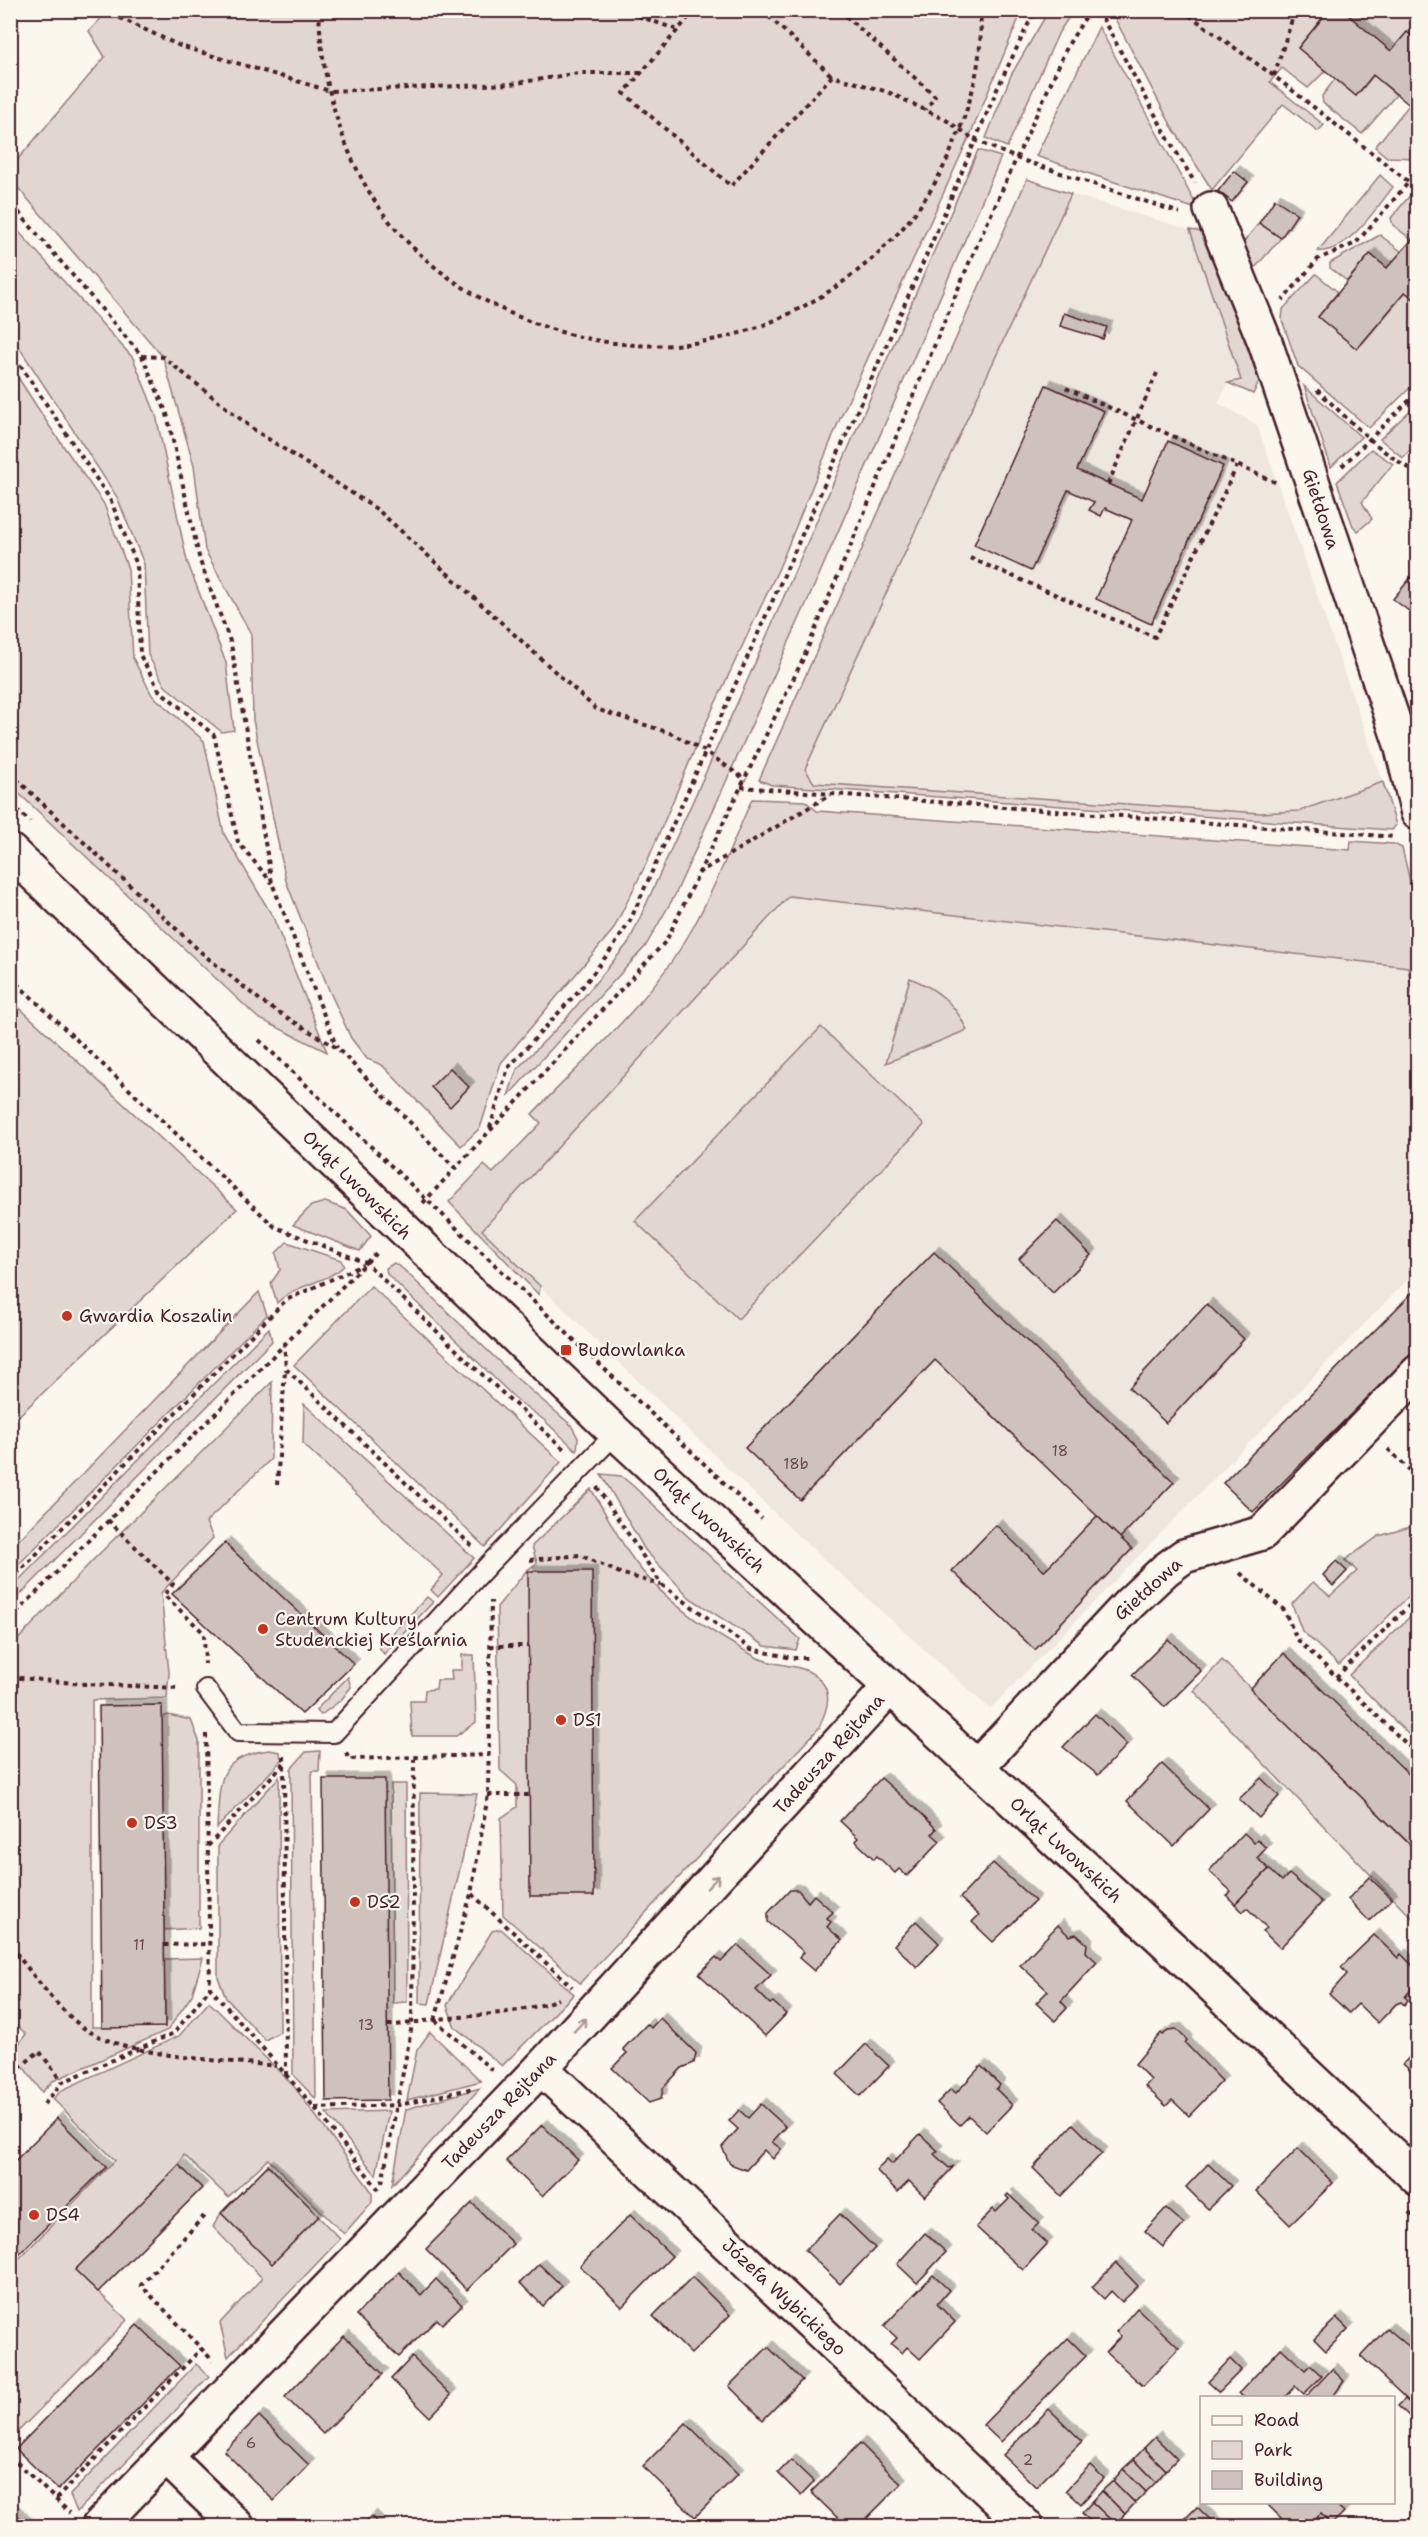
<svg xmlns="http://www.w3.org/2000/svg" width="1428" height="2537" viewBox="0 0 1428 2537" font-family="'Shantell Sans',sans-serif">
<defs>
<filter id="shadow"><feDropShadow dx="5.5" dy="-5.5" stdDeviation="0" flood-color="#0004"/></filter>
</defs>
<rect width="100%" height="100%" fill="#fbf7ec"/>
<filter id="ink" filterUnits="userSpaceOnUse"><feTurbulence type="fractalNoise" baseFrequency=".0167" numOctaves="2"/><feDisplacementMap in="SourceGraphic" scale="12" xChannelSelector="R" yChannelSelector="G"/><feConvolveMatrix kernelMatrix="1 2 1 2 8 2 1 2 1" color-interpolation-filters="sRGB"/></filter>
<g filter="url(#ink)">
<g fill="#eee7de">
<polygon points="1071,194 1190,230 1241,380 1228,383 1218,403 1257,425 1383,782 1299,811 1260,813 813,783 805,769"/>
<polygon points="789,896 1408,967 1418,1018 1417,1270 990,1709 796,1534 482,1230"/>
</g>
<g fill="#e2d7d0" stroke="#967b7e" stroke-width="1.5">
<polygon points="141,10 1022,11 971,133 839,421 779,568 706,723 647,862 613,930 501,1063 480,1128 461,1146 382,1065 367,1059 351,1038 329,990 286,881 253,720 251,634 205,550 194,466 163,357 14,183 13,165 105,57 89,31 108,11 136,11 139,13"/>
<polygon points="1049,10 1073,11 1059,32 1007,147 986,138 1011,75"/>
<polygon points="1111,11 1329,11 1298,48 1325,71 1308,88 1282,68 1270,82 1324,125 1318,131 1283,104 1212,190 1171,125"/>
<polygon points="1342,11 1417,11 1417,41 1407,32 1391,51"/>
<polygon points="1099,27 1199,210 1036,156"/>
<polygon points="1373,75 1396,95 1362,134 1323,103 1322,96 1335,79 1356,96"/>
<polygon points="1409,105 1417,112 1417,158 1387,157 1375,147"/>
<polygon points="978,150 1001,157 820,573 675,895 645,947 508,1096 517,1069 564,1021 629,942 748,679"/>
<path d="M 1380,175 L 1393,187 C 1377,207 1347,254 1318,251 Z"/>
<polygon points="1027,179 1071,194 805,769 814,783 1260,813 1299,811 1383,782 1396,825 1392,830 772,785 759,780"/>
<polygon points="1417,187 1417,233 1412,240 1393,225 1391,218"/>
<polygon points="10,222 133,358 156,415 187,561 226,663 234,730 222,732 165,686 148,655 144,564 117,497 11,335"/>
<polygon points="1259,223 1281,238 1254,269 1242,244"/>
<polygon points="1190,230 1207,233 1259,381 1253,394 1228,383 1241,380"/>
<polygon points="1380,235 1402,252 1387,268 1370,254 1347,281 1330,268 1330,263"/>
<polygon points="1316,274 1338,292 1318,317 1357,349 1405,292 1417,302 1417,381 1369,428 1298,366 1282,320 1283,309"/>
<polygon points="10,365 50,427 104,504 128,569 133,658 152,695 204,741 224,834 273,917 327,1052 258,1018 11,786"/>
<polygon points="1304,386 1361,437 1331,467"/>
<polygon points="1417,404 1417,442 1403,458 1380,439"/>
<polygon points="1371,449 1393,464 1362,502 1372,519 1358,531 1353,526 1337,482"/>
<path d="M 752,799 L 805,801 L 817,811 L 1350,850 L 1351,841 L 1394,844 L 1402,848 L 1417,910 L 1417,1018 L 1408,967 L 789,896 L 482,1230 L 540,1286 L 539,1295 L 449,1202 L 484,1165 L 493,1173 L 541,1123 L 532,1114 C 590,1054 658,995 697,920 C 718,881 734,839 752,799 Z"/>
<path d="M 910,978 C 937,989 955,1003 967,1030 L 886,1063 Z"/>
<polygon points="10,999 237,1209 11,1423 10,1423"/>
<polygon points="821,1027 924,1125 738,1319 635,1221"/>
<polygon points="325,1202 347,1210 371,1236 360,1251 293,1225 311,1206"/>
<path d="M 287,1242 L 341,1260 L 344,1266 C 325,1284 295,1284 277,1303 L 271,1283 L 280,1270 L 276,1253 Z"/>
<polygon points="394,1263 403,1269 513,1375 571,1425 578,1438 577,1451 544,1420 517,1400 387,1274 386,1268"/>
<polygon points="371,1286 561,1462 485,1547 294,1365"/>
<polygon points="259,1292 267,1315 11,1572 11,1548"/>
<polygon points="269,1328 272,1341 11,1604 11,1588"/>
<polygon points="272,1382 271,1459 206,1522 213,1538 161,1593 169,1673 167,1698 92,1700 92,2027 165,2027 164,1959 203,1958 192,1995 168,2030 53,2081 42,2092 16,2057 15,2049 26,2034 11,2020 11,1647 92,1561"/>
<polygon points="304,1404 474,1558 438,1597 431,1590 443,1575 303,1444"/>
<polygon points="601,1474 621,1476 632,1485 800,1639 796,1650 765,1646 690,1598 645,1550"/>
<path d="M 591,1489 C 603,1509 615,1531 628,1552 C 660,1600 708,1631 758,1658 C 778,1668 805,1662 821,1681 C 834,1696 825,1713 819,1728 L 580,1983 L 503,1915 L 501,1818 L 517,1807 L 517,1785 L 500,1770 L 497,1607 L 527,1570 L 537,1563 L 532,1546 Z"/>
<polygon points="1417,1525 1417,1588 1339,1665 1302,1631 1292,1604 1313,1582 1330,1596 1357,1571 1345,1560 1379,1536"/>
<polygon points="427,1597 433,1602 384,1654 379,1647"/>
<polygon points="1417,1610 1417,1743 1349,1675"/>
<polygon points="462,1655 474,1655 476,1722 456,1736 412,1736 410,1701 424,1701 425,1690 436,1689 437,1680 452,1680 451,1670 462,1670"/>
<polygon points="1222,1660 1417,1852 1417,1923 1194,1691"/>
<polygon points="348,1677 351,1687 341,1700 321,1715 316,1710"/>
<polygon points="168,1715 191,1720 199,1741 199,1928 164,1930 162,1717"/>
<path d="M 269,1750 L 280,1752 L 281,1761 L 217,1828 C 220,1781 216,1757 269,1750 Z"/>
<polygon points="320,1751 319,1771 312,1771 316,2099 293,2075 291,1769 306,1752"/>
<polygon points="279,1777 280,2032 265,2040 226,1998 218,1977 218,1845"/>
<polygon points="391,1784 406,1784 407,2002 393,2003"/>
<polygon points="420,1793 477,1794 429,2004 419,2003"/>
<polygon points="501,1929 574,1994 502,2066 455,2027 447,2005 492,1931"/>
<polygon points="209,2002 293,2085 372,2192 372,2202 344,2234 268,2159 228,2197 184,2155 179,2165 76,2270 127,2320 11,2439 11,2267 115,2160 53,2099 62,2090 179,2036"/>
<polygon points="430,2032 481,2081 407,2100 417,2050"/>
<polygon points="480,2088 392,2185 406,2109"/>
<polygon points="389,2111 376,2175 326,2113"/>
<polygon points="268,2165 340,2239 228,2357 220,2323 262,2278 213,2227 221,2213"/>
<polygon points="196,2364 209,2376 77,2512 70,2495"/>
</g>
<g fill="#cfc2bc" stroke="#4a1f2b" stroke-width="1.5" filter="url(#shadow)">
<polygon points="1329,10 1342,10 1391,51 1407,32 1418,41 1418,112 1373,75 1356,96 1298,48"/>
<polygon points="1234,171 1248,182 1232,202 1218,191"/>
<polygon points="1275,199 1297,214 1281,238 1259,223"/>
<polygon points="1418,233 1418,302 1405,292 1357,349 1318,317 1370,254 1387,268"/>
<polygon points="1064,313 1107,327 1103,339 1060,326"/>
<polygon points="1046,385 1104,411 1077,470 1108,484 1142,499 1168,441 1223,466 1151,624 1096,599 1132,520 1105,508 1101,516 1089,510 1094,502 1068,490 1031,571 974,545"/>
<polygon points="1418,569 1418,618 1393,599"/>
<polygon points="450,1068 469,1087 450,1107 431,1087"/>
<polygon points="1057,1221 1091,1255 1053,1293 1019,1259"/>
<polygon points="934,1252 1174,1482 1120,1538 935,1360 800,1500 745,1448"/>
<polygon points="1418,1287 1418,1347 1253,1512 1223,1483"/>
<polygon points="1207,1304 1244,1339 1166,1423 1129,1388"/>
<polygon points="1097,1516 1132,1549 1035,1650 952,1571 996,1525 1044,1571"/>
<polygon points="225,1543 354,1664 302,1714 172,1594"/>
<polygon points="1336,1561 1347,1571 1333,1586 1323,1575"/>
<polygon points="528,1571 592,1571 594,1896 530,1896"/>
<polygon points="1168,1639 1201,1671 1165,1707 1132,1675"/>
<polygon points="1284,1653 1418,1783 1418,1852 1250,1689"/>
<polygon points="162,1705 165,2027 102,2028 99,1706"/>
<polygon points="1095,1714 1127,1745 1098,1775 1063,1747"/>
<polygon points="1162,1764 1209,1809 1174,1846 1127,1801"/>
<polygon points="881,1778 924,1816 936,1829 932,1834 940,1841 907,1876 899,1869 895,1873 877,1856 874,1859 855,1841 858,1838 840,1821"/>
<polygon points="1261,1778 1279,1796 1259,1818 1239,1799"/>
<polygon points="323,1779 385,1779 388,2100 326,2101"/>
<polygon points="1244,1833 1254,1842 1257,1839 1266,1848 1257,1858 1269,1869 1235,1904 1227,1896 1231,1891 1209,1871"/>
<polygon points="993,1863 1035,1901 993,1942 972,1922 979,1915 960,1898"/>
<polygon points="1269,1869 1282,1881 1289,1874 1322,1902 1280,1948 1263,1931 1267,1928 1247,1908 1243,1912 1235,1904"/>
<polygon points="1369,1877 1392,1899 1369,1921 1348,1899"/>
<polygon points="790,1890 798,1890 808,1902 814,1895 833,1912 827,1918 831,1922 827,1927 842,1940 814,1971 799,1958 804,1952 768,1922 768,1913"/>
<polygon points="916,1921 939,1943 917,1967 894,1945"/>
<polygon points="1058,1925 1069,1936 1076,1934 1087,1944 1086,1952 1097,1962 1061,2001 1067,2008 1055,2021 1036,2003 1048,1991 1020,1965"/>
<polygon points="1374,1935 1398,1958 1401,1954 1418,1971 1418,1981 1405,1997 1408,2000 1404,2005 1401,2002 1396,2004 1378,2023 1358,2004 1349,2013 1329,1994 1347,1974 1341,1967"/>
<polygon points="738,1945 771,1975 756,1990 770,2004 773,2002 786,2014 765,2036 699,1974 716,1957 721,1962"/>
<polygon points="660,2018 696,2053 694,2063 682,2068 663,2088 661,2099 649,2103 612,2068 627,2053 623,2049 647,2024 651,2028"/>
<polygon points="1176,2029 1187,2040 1185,2043 1222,2081 1189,2116 1172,2100 1166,2106 1145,2086 1151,2080 1135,2064 1161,2033 1163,2035 1168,2030"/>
<polygon points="866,2044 889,2066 860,2096 837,2074"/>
<polygon points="1418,2048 1418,2078 1403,2064"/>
<polygon points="981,2066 1000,2085 996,2089 1012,2105 986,2132 969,2116 960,2125 937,2103 951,2089 956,2093"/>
<polygon points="761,2104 786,2127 772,2142 781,2149 773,2159 764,2150 746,2170 730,2164 722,2147 738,2129 729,2121 739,2110 748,2118"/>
<polygon points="57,2118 106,2167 10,2263 10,2166"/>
<polygon points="1073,2124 1102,2153 1061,2196 1033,2168"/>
<polygon points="542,2125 578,2160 542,2196 506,2161"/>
<polygon points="920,2134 938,2151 934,2154 949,2168 954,2166 925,2197 909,2181 898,2192 876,2170 887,2159 892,2164"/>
<polygon points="1298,2148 1333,2183 1290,2225 1256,2191"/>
<polygon points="1208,2164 1231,2186 1208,2209 1186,2187"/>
<polygon points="179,2165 202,2188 98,2292 75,2270"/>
<polygon points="268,2165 319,2216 272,2264 221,2213"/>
<polygon points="1008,2194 1039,2223 1032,2230 1047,2244 1023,2270 976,2227 993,2209 996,2212 1009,2199 1006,2196"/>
<polygon points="472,2203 513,2244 467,2290 426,2249"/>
<polygon points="1166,2208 1184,2224 1163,2247 1145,2231"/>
<polygon points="840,2214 875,2248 840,2284 805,2250"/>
<polygon points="630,2215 672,2256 622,2307 580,2266"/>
<polygon points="925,2233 946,2252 917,2283 897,2264"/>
<polygon points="1116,2263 1138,2286 1122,2302 1111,2291 1104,2299 1092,2287"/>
<polygon points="539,2264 562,2286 543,2306 520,2283"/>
<polygon points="399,2272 421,2295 436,2279 462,2305 442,2324 437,2319 399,2357 356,2315"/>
<polygon points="933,2275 949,2290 937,2304 955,2322 920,2359 907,2347 902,2353 891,2344 897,2338 884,2326"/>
<polygon points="692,2277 730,2315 691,2354 653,2316"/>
<polygon points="1137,2308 1179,2348 1143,2386 1106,2352 1121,2336 1116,2332"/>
<polygon points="1337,2318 1348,2329 1326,2351 1314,2339"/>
<polygon points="137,2325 180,2366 58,2490 16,2449"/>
<polygon points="1387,2328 1418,2354 1418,2410 1361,2356"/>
<polygon points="344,2336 383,2374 323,2434 285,2397"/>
<polygon points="1068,2338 1086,2356 1001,2442 983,2425"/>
<polygon points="768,2347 802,2380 763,2420 729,2386"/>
<polygon points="1281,2348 1305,2370 1310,2365 1322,2376 1304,2394 1295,2386 1284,2398 1244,2398 1239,2393"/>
<polygon points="412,2357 451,2395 430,2417 391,2379"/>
<polygon points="1230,2359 1241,2370 1219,2392 1208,2382"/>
<polygon points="1332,2369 1344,2381 1332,2398 1305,2398"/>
<polygon points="1405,2399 1418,2410 1418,2424 1398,2406"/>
<polygon points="1049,2409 1082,2441 1036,2487 1003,2455"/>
<polygon points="259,2416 309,2465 274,2501 224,2451"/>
<polygon points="686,2423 738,2474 695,2517 643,2466"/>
<polygon points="1155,2437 1177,2459 1166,2470 1144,2448"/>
<polygon points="860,2443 901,2484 859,2526 846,2526 811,2492"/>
<polygon points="1144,2448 1166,2470 1156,2482 1134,2459"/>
<polygon points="1134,2459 1156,2482 1146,2492 1123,2469"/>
<polygon points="791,2460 814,2482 801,2496 778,2473"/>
<polygon points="1090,2465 1104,2478 1081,2504 1066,2490"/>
<polygon points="1123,2469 1146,2492 1135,2503 1113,2481"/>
<polygon points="1113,2481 1135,2503 1125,2514 1102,2491"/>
<polygon points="1102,2491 1125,2514 1115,2524 1092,2502"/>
<polygon points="1092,2502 1115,2524 1113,2526 1095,2526 1082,2513"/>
<polygon points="1265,2502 1333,2502 1344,2512 1331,2525 1321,2514 1308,2526 1289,2526"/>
<polygon points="1197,2507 1217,2526 1178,2526"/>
<polygon points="10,2509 26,2523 23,2526 10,2526"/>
<polygon points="1321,2514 1331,2525 1308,2526"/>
<polygon points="371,2516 381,2526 361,2526"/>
</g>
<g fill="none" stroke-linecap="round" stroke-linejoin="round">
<g stroke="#4a1f2b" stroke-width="22">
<polyline id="lane" points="206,1689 238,1732 334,1733 490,1563 616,1433"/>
</g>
<g stroke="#4a1f2b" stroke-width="38">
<g id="street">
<polyline points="1211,209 1265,342 1401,744 1418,813"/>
<polyline points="977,1767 1129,1604 1165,1570 1184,1556 1262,1533 1418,1372"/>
<polyline points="541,2068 1026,2526"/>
<polyline points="167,2458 237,2526"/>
<polyline points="99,2526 541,2068 890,1687"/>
</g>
</g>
<g stroke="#4a1f2b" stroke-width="38">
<polyline id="secondary" points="10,851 616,1433 1186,1961 1418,2179"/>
</g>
<g stroke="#4a1f2b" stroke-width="4" stroke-dasharray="4.5 4.5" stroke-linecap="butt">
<polyline points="103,10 180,46 330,91 511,84 579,73 641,73"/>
<path d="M 319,10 C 321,88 347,175 400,234 C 472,314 598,361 706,341 C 754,333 801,311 840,284 C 889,249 926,208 950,153 C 970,107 984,62 980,10"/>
<polyline points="621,10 678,30"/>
<polyline points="695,10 624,93 731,186 832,76 888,92 946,120 975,140 1016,158 1180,213"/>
<polyline points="762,10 832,76"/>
<polyline points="839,10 935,96 926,110"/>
<polyline points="1098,10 1169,140 1195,183"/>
<polyline points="1182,10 1274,76 1409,182 1356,243 1318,259 1283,300"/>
<polyline points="1274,76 1295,10"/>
<polyline points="10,196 20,214 142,356 167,414 200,561 231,644 272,883 337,1048"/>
<polyline points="10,350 110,499 137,565 140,655 159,690 214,735 238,842 272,883"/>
<polyline points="142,356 163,357 253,429 378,510 596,709 670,733 705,751 746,780"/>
<polyline points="1066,388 1279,484"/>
<path d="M 1317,390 C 1349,419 1379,453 1418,473"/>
<polyline points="1342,466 1418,392"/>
<polyline points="1108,484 1157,373"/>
<polyline points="970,558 1155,637 1237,466"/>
<polyline points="10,773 204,955 265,1004 337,1048 455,1168"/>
<polyline points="741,787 1396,837"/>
<polyline points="10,803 30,822"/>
<polyline points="698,873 830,795"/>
<polyline points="10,977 275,1227 366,1263 473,1366 565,1450"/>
<polyline points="259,1040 762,1519"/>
<polyline points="490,1128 508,1068 584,985 614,946 630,921 930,247 998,87 1035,10"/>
<polyline points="423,1203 666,941 803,659 969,263 1068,45 1090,10"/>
<polyline points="284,1342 286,1369 473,1547"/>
<polyline points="1388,1449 1418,1478"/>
<polyline points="277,1485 285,1370"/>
<polyline points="597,1487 662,1585 751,1649 792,1658 809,1658"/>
<polyline points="108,1520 173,1584 164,1595 204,1633 205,1664"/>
<polyline points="530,1560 580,1555 620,1573 661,1585"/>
<polyline points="1240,1573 1284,1610 1297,1639 1418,1755"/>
<polyline points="10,1581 286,1300 363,1265"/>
<polyline points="10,1619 379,1250"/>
<polyline points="490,1646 529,1646"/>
<polyline points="10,1677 84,1684 180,1688"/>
<polyline points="1336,1677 1418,1597"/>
<polyline points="206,1734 210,1988 315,2108 379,2190"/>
<polyline points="346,1753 349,1759 489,1755"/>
<polyline points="284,1756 286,2076"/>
<polyline points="488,1795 530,1795"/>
<polyline points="208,1846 284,1763"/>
<polyline points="472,1894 572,1987"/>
<polyline points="164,1945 209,1944"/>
<path d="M 10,1946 C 32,1972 62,2017 92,2033 C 138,2058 223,2060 276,2066"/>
<polyline points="435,2020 471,1894 488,1795 491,1601"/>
<polyline points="435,2020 493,2071"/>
<path d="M 388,2025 C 405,2025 421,2021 439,2019 C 477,2015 522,2014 558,1999"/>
<polyline points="13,2074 39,2051 63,2082"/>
<polyline points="44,2104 63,2082 174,2033 210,1988"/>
<polyline points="315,2108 399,2105 474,2088"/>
<polyline points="382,2183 412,2025 414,1759"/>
<polyline points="1409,2212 1418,2221"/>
<polyline points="204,2216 141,2285 213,2361"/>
<polyline points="10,2456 70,2513"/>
<polyline points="56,2499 201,2349"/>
</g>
<use href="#lane" stroke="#fbf7ec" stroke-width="18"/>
<use href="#street" stroke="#fbf7ec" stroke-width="33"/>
<use href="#secondary" stroke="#fbf7ec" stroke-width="33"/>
</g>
<defs><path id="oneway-shaft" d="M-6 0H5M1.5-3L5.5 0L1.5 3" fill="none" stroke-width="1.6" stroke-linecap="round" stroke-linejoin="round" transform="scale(1.5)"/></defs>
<g stroke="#ab9695">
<use href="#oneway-shaft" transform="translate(713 1882) rotate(-47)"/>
<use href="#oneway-shaft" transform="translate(580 2025) rotate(-47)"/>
</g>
</g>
<g fill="#c8321e" stroke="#fbf7ec" stroke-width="2">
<circle cx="67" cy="1316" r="6"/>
<rect x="560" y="1344" width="12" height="12" rx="3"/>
<circle cx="263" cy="1629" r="6"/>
<circle cx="561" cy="1720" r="6"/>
<circle cx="132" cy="1823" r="6"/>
<circle cx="355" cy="1902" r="6"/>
<circle cx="34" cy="2215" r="6"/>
</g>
<g text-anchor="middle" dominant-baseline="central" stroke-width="4.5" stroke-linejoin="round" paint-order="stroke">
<g font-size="15" fill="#6b484f">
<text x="1060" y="1451">18</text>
<text x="796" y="1464">18b</text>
<text x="139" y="1945">11</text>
<text x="366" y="2025">13</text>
<text x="251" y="2443">6</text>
<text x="1028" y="2460">2</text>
</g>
<g font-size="18" fill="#4a1f2b" stroke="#fbf7ec">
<text transform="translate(1321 509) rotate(72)">Giełdowa</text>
<text transform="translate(357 1185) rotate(45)">Orląt Lwowskich</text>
<text transform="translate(709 1520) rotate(43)">Orląt Lwowskich</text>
<text transform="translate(1148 1589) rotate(-42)">Giełdowa</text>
<text transform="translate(829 1754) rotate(-48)">Tadeusza Rejtana</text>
<text transform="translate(1066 1850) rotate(43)">Orląt Lwowskich</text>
<text transform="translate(499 2111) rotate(-46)">Tadeusza Rejtana</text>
<text transform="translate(784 2297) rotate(43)">Józefa Wybickiego</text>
</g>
<g font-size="18" fill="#4a1f2b" stroke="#fbf7ec" text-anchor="start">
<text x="79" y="1316">Gwardia Koszalin</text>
<text x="578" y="1350">Budowlanka</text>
<text x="275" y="1619">Centrum Kultury<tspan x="275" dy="21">Studenckiej Kreślarnia</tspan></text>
<text x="573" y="1720">DS1</text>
<text x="144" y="1823">DS3</text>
<text x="367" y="1902">DS2</text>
<text x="46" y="2215">DS4</text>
</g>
</g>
<rect width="1428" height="2537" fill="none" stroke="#fbf7ec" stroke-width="36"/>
<rect x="18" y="18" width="1392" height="2501" fill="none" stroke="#4a1f2b" stroke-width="2" filter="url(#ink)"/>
<rect x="1200" y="2396" width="195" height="108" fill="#fbf7ec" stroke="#b4a19f" stroke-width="1.5"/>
<rect x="1212" y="2416" width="30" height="9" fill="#fbf7ec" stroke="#b4a19f" stroke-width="1.5"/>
<text x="1254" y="2426" font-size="18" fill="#4a1f2b">Road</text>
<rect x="1212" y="2441" width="30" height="18" fill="#e2d7d0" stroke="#b4a19f" stroke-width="1.5"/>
<text x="1254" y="2456" font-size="18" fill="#4a1f2b">Park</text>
<rect x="1212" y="2471" width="30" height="18" fill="#cfc2bc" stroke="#b4a19f" stroke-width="1.5"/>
<text x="1254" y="2486" font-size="18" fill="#4a1f2b">Building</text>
</svg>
